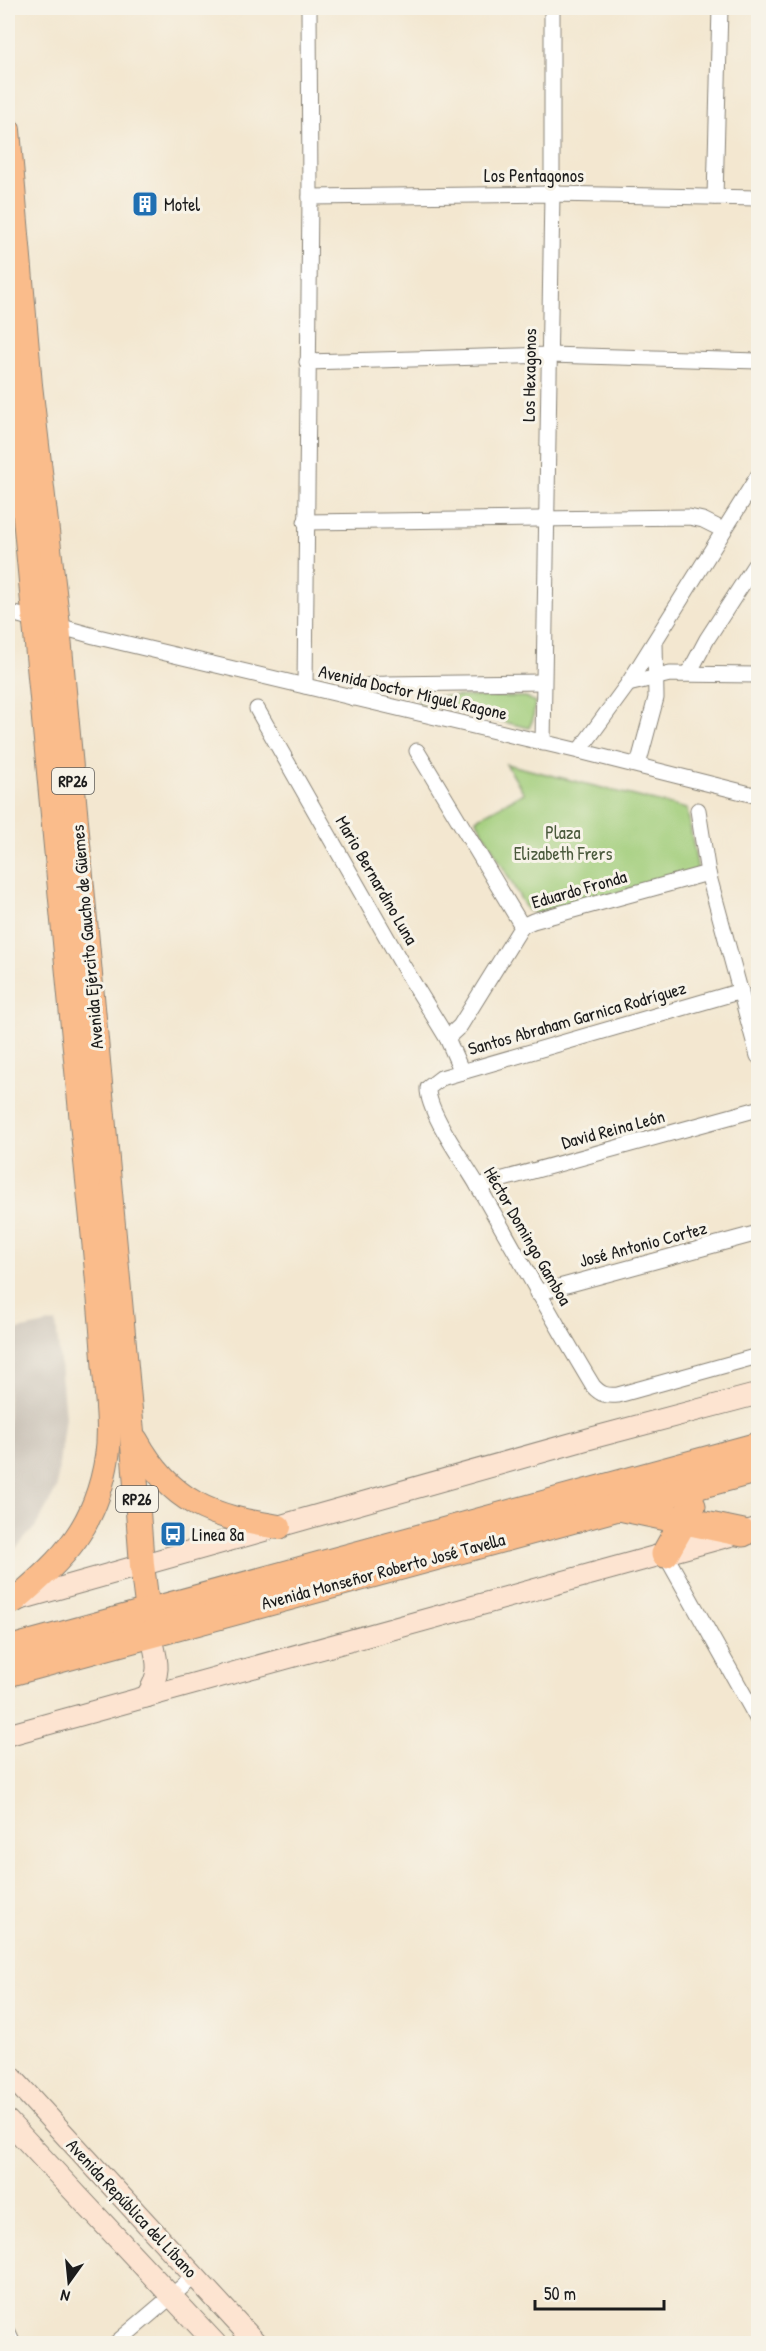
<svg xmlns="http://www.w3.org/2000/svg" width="766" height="2351" viewBox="0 0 766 2351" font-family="'Patrick Hand',sans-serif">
<rect width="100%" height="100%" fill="#f7f3e8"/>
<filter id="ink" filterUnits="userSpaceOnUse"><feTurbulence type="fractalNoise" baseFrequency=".0167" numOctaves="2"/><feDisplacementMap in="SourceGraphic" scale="12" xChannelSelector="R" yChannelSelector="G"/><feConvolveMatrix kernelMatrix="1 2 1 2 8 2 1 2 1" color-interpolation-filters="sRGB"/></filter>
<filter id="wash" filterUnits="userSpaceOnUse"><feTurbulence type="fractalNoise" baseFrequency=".008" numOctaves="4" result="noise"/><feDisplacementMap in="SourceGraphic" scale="24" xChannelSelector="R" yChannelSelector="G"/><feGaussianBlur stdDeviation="1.35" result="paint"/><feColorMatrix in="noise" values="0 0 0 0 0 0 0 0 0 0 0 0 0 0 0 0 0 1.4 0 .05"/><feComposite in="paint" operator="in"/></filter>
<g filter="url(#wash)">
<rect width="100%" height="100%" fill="#f3e7d0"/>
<polygon fill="#cbc3b8" points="56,1322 65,1416 56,1490 36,1526 8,1557 8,1332"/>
<g fill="#a1cd7a" stroke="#5e744b" stroke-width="1.5">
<polygon points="418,696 526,697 535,702 533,719 529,728 419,702"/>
<polygon points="506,764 687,809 698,871 538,914 527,910 476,819 524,793"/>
</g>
</g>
<g filter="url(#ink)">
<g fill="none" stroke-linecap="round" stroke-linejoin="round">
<g stroke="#888276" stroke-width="17">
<g id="street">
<polyline points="310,197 552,194 758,198"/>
<polyline points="715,197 720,8"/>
<polyline points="307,362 549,355 758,361"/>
<polyline points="305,522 689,517 703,520 723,530"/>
<polyline points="8,612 94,636 579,751 758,796"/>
<polyline points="689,673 707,639 758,560"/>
<polyline points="628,684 670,674 758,675"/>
<polyline points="305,686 310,197 309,8"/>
<path d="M 353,698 C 364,683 370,685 387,684 L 543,682"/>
<polyline points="257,709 403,966 447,1038 462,1072"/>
<polyline points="543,743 552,194 552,8"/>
<polyline points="417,751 522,926"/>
<polyline points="579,751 628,684 758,476"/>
<polyline points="638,765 656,698 655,642"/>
<polyline points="698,810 708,873 758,1056"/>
<path d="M 741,991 L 441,1078 L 428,1088 C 427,1112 465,1163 478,1186 C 516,1252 553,1320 593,1386 C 601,1395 607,1396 618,1395 L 758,1356"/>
<polyline points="447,1038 460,1026 522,926 533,921 708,873"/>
<polyline points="478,1186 758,1109"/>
<polyline points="537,1293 758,1233"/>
<polyline points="665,1554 758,1720"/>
<polyline points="8,2333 13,2344"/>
<polyline points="115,2344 195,2276"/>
</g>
</g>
<g stroke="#888276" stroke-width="23">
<g id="secondary">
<polyline points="14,1601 588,1439 758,1394"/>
<path d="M 146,1697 C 162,1673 158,1662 151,1635"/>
<polyline points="8,1735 758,1528"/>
<polyline points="8,2073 257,2344"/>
<polyline points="8,2121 216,2344"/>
</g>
</g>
<g stroke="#888276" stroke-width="26">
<g id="primary">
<polyline points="8,130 30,385 58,626 132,1432 142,1565 150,1629"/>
<path d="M 8,337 C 32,596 57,854 81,1112 C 89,1194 99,1276 104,1359 C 106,1391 112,1425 107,1457 C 96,1527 65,1557 14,1601"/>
<path d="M 136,1440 C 171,1503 211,1517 279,1527"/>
</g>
</g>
<g stroke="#888276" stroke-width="29">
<g id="highway">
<polyline points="624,1508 743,1533"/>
<polyline points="665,1554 692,1506"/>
<polyline points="8,1650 758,1446"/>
<polyline points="8,1673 758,1469"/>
</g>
</g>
<use href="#street" stroke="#fff" stroke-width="15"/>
<use href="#secondary" stroke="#fde4d1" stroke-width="21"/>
<use href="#primary" stroke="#fabc8b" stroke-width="24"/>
<use href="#highway" stroke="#fabc8b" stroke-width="27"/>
</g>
</g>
<defs>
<g id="building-square" transform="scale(1.35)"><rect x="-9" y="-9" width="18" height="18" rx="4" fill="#1f6fb2" stroke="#f7f3e8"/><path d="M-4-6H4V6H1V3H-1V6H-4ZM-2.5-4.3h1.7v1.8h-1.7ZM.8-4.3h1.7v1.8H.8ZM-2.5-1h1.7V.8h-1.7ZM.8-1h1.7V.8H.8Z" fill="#fff"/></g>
<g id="bus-square" transform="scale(1.35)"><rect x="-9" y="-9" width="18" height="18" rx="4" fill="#1f6fb2" stroke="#f7f3e8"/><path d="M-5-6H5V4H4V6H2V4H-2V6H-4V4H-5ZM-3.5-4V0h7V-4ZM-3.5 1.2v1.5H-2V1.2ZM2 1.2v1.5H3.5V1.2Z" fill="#fff"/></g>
</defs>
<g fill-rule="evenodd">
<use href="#building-square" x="145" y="204"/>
<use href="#bus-square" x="173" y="1534"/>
</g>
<g text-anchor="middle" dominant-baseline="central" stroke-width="6" stroke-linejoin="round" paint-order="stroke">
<g fill="#f7f3e8" stroke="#5e5c59" stroke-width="1.5">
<rect x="52" y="768" width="42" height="26" rx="4.5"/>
<rect x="116" y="1486" width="42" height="26" rx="4.5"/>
</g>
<g font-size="16" font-weight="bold" fill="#1c1c1c">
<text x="73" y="781">RP26</text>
<text x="137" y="1499">RP26</text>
</g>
<g font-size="18" fill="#1c1c1c" stroke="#f7f3e8">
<text x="534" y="175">Los Pentagonos</text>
<text transform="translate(529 375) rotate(-89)">Los Hexagonos</text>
<text transform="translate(413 692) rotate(13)">Avenida Doctor Miguel Ragone</text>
<text transform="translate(377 880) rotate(60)">Mario Bernardino Luna</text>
<text transform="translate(579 889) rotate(-16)">Eduardo Fronda</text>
<text transform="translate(87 937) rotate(-95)">Avenida Ejército Gaucho de Güemes</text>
<text transform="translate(577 1018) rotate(-16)">Santos Abraham Garnica Rodríguez</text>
<text transform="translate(613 1129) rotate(-15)">David Reina León</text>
<text transform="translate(528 1236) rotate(60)">Héctor Domingo Gamboa</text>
<text transform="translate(643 1244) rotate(-15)">José Antonio Cortez</text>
<text transform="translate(383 1571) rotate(-15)">Avenida Monseñor Roberto José Tavella</text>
<text transform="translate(132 2208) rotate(47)">Avenida República del Líbano</text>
</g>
<g font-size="18" fill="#1c1c1c" stroke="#f7f3e8" text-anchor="start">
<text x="164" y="204">Motel</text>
<text x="192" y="1534">Linea 8a</text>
</g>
<g font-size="18" fill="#4b5a3d" stroke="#f7f3e8">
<text x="563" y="832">Plaza<tspan x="563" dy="21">Elizabeth Frers</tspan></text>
</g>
</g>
<rect width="766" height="2351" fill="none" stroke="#f7f3e8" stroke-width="30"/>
<g transform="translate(69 2282) rotate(195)" stroke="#f7f3e8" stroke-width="4.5" paint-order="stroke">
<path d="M0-4.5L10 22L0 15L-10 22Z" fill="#1c1c1c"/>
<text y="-9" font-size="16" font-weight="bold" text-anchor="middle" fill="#1c1c1c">N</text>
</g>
<path d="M535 2300v9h129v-9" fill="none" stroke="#1c1c1c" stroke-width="3"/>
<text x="544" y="2300" font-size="18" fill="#1c1c1c" stroke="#f7f3e8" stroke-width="4.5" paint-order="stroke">50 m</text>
</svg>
